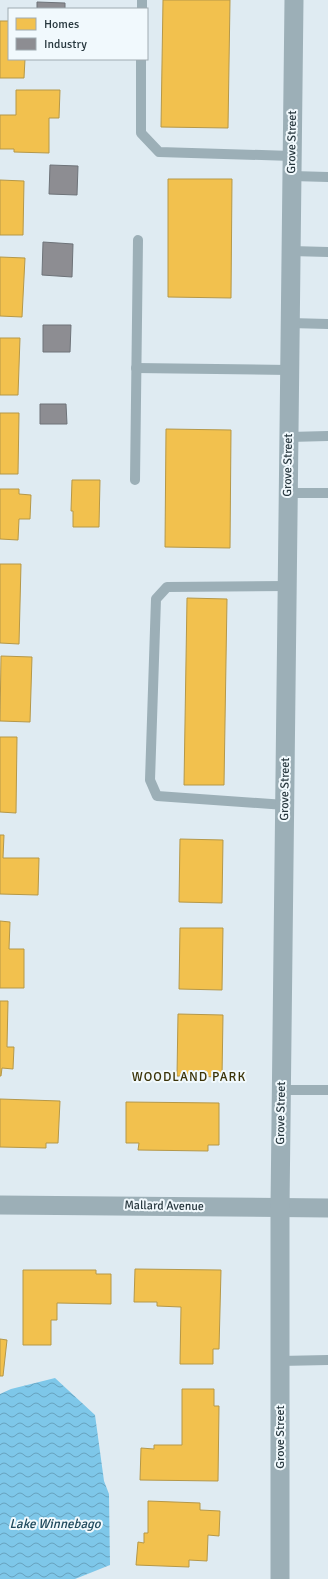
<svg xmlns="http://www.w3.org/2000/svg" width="328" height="1579" viewBox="0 0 328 1579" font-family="Signika,sans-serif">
<defs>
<pattern id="water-waves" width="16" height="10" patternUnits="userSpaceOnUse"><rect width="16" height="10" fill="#7ec7e9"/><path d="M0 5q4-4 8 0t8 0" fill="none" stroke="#67a2be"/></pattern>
</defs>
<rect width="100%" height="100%" fill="#dfebf2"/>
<polygon fill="url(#water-waves)" points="55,1378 95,1415 104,1481 109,1494 110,1565 75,1579 0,1579 0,1394 11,1389"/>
<g fill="#f2c14e" stroke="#b59849">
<polygon points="163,0 230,0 228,128 161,127"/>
<polygon points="0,21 9,21 9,59 25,59 24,78 0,78"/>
<polygon points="16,90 60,90 59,118 49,118 49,153 14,152 14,149 0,149 0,115 16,115"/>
<polygon points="168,179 232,179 231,298 168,297"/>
<polygon points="0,180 24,181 23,235 0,235"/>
<polygon points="0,257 25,258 22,317 0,316"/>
<polygon points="0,338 20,338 18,395 0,395"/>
<polygon points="0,413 19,413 18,474 0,474"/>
<polygon points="166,429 231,430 230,548 165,547"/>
<polygon points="72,480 100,480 99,527 73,527 73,511 71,511"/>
<polygon points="0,489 19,489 19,494 31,495 30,519 19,519 18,540 0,539"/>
<polygon points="0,564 21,564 19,644 0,643"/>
<polygon points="187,598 227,599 224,785 184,785"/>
<polygon points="1,656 32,657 30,722 0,721"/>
<polygon points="0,737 17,737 16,813 0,812"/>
<polygon points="0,835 4,835 3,858 39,858 38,895 0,894"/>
<polygon points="180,839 223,840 222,903 179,902"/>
<polygon points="0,921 10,922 9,949 24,949 24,988 0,988"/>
<polygon points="180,928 223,928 222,990 179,989"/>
<polygon points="0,1001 8,1001 7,1047 14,1047 13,1069 2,1068 1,1076 0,1076"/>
<polygon points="178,1014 223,1015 222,1077 177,1076"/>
<polygon points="0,1099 60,1101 58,1143 46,1143 46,1148 0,1147"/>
<polygon points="126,1102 219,1103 219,1145 208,1145 208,1151 138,1150 139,1143 126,1143"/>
<polygon points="135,1269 221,1270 219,1349 213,1349 213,1364 180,1364 181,1307 157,1306 157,1302 134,1302"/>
<polygon points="23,1270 96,1270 96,1274 111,1274 111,1304 57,1303 57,1320 51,1320 51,1345 23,1345"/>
<polygon points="0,1339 7,1340 3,1376 0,1376"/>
<polygon points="182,1389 214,1389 214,1406 219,1406 218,1481 140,1480 141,1448 154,1449 154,1445 182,1445"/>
<polygon points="148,1501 200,1503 200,1510 220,1511 219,1536 208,1535 207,1561 189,1560 189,1567 136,1565 138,1542 144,1543 144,1533 148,1533"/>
</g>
<g fill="#8d8d92" stroke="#6e7379">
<polygon points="37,2 65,3 65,9 37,9"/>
<polygon points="50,165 78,166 77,195 49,194"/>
<polygon points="43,242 73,244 72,277 42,275"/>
<polygon points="43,325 71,325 70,352 43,352"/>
<polygon points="40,404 66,404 67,424 40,424"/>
</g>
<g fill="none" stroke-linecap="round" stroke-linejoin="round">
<g stroke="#9cafb7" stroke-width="10">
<polyline points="142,9 142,0"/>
<polyline points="141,59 141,133 159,152 292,156"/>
<polyline points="292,176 328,177"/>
<polyline points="291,251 328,252"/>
<polyline points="290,323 328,324"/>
<polyline points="136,368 289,370"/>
<polyline points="289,437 328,436"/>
<polyline points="135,480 138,240"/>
<polyline points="288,493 328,493"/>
<polyline points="285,805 157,796 150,780 156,599 167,587 287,586"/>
<polyline points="281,1090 328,1090"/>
<polyline points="280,1361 328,1360"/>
</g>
<g stroke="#9cafb7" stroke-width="19">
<polyline points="0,1205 328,1208"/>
<polyline points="280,1579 280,1208 294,0"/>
</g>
</g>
<g text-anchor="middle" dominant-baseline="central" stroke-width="4" stroke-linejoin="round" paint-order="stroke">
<g font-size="12" fill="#27373e" stroke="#f1f9fd">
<text transform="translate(292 142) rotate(-89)">Grove Street</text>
<text transform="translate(288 465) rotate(-89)">Grove Street</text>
<text transform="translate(285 789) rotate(-89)">Grove Street</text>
<text transform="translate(281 1113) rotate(-89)">Grove Street</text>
<text transform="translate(164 1206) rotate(1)">Mallard Avenue</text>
<text transform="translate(280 1437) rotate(-90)">Grove Street</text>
</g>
<g font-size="13" letter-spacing="1" fill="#3b3308" stroke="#f1f9fd">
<text x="189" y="1077">WOODLAND PARK</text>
</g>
<g font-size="13" font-style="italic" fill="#204a5d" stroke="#f1f9fd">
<text x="55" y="1524">Lake Winnebago</text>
</g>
</g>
<rect x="8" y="8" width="140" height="52" fill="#f1f9fd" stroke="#a0abb1"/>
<rect x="16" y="18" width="20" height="12" fill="#f2c14e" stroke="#a0abb1"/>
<text x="44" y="28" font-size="12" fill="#27373e">Homes</text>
<rect x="16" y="38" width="20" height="12" fill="#8d8d92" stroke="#a0abb1"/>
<text x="44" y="48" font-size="12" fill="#27373e">Industry</text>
</svg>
